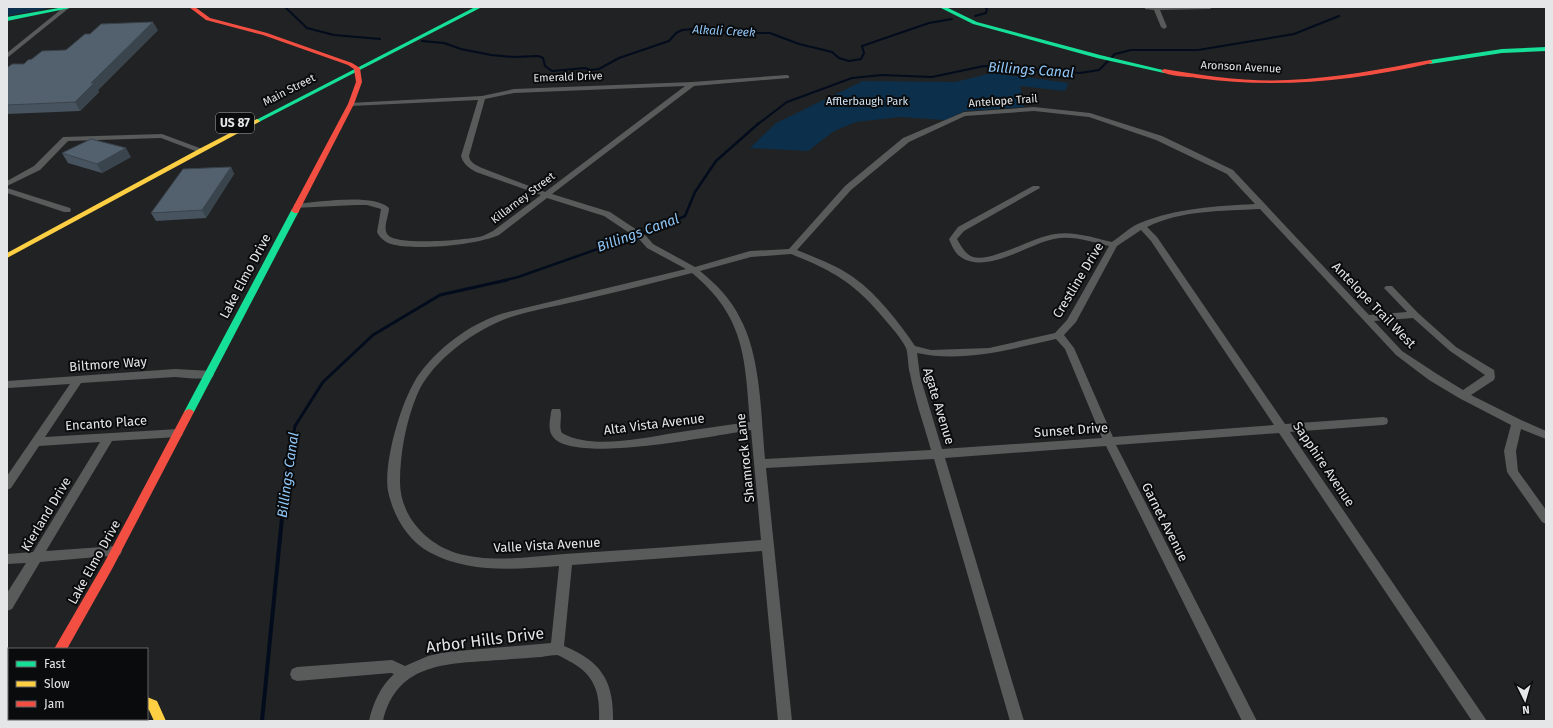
<svg xmlns="http://www.w3.org/2000/svg" width="1553" height="728" viewBox="0 0 1553 728" font-family="'Fira Sans',sans-serif">
<rect width="100%" height="100%" fill="#202223"/>
<g fill="#0c304c">
<polygon points="7,7 55,7 7,16"/>
<polygon points="992,73 1069,83 1065,91 1020,86 1024,107 965,111 945,120 900,117 856,122 834,131 808,151 750,148 776,123 863,81 955,82"/>
</g>
<g fill="none" stroke-linecap="round" stroke-linejoin="round">
<g stroke="#030c1d" stroke-width="2">
<polyline points="285,7 307,28 334,35 380,39"/>
<polyline points="975,16 986,13 987,9 985,7"/>
<polyline points="422,41 444,43 461,49 491,55 514,57 538,56 543,58 545,66 552,71 585,68 591,70 599,69 619,58 669,41 676,33 682,30 694,29 717,33 770,33 799,44 832,52 839,58 849,61 861,59 864,53 862,46 929,23 952,19"/>
<polyline points="758,124 787,102 852,78 882,75 932,77 984,66 1080,73 1099,70 1115,54 1131,50 1198,50 1294,34 1339,16"/>
</g>
<polyline stroke="#030c1d" stroke-width="2.5" points="502,281 518,277 663,226 685,216 695,192 716,161 759,123"/>
<polyline stroke="#030c1d" stroke-width="3" points="286,478 295,426 323,382 373,335 440,295 507,280"/>
<polyline stroke="#030c1d" stroke-width="4" points="262,721 286,477"/>
<g fill="#595a5a" fill-rule="evenodd">
<polygon points="64,7 69,8 7,58 7,53"/>
<polygon points="1145,7 1213,7 1210,9 1160,10 1167,27 1164,29 1161,27 1154,10 1145,9"/>
<path d="M 787,75 L 789,76 L 789,78 L 694,86 L 552,194 L 610,212 L 646,236 L 653,244 L 695,267 L 750,251 L 789,249 L 845,186 L 903,138 L 964,112 L 1034,107 L 1090,113 L 1162,136 L 1233,170 L 1369,315 L 1407,312 L 1384,288 L 1386,286 L 1392,286 L 1418,313 L 1456,347 L 1494,370 L 1495,377 L 1494,380 L 1471,395 L 1521,420 L 1546,431 L 1546,439 L 1521,429 L 1516,451 L 1518,471 L 1546,510 L 1546,524 L 1542,522 L 1507,472 L 1504,451 L 1511,425 L 1459,398 L 1429,380 L 1396,355 L 1260,209 C 1223,211 1181,210 1147,227 L 1157,237 L 1285,424 L 1383,417 L 1387,418 L 1388,421 L 1387,424 L 1383,425 L 1290,432 L 1487,721 L 1472,721 L 1279,433 L 1116,445 L 1257,721 L 1242,721 L 1106,446 L 945,458 L 1024,721 L 1010,721 L 934,459 L 766,468 L 792,721 L 778,721 L 762,551 L 572,565 L 564,646 C 601,661 614,681 613,721 L 599,721 C 600,694 596,676 571,662 C 567,660 561,656 557,655 C 552,655 546,656 542,657 C 527,658 513,659 499,660 C 450,664 397,661 383,721 L 369,721 C 373,703 380,687 394,674 L 391,673 L 297,681 L 292,679 L 290,674 L 292,669 L 297,667 L 392,660 L 405,666 L 428,656 L 446,652 L 551,643 L 559,566 C 516,569 469,574 429,552 C 407,540 393,515 388,491 C 383,462 402,397 420,373 C 441,345 474,321 508,312 L 686,269 L 647,248 L 640,240 L 604,216 L 547,198 L 499,235 C 477,245 414,251 391,244 C 385,242 380,238 377,232 L 381,209 L 367,205 L 356,205 L 294,208 L 294,204 L 297,204 C 317,202 374,193 389,208 C 389,216 382,229 388,235 C 397,246 463,240 479,237 C 484,236 488,233 493,231 L 541,195 L 476,172 C 469,168 463,164 461,156 L 478,100 L 351,106 L 348,104 L 349,103 L 482,96 L 514,89 L 692,82 ZM 685,86 L 545,192 L 482,168 C 476,165 470,163 469,156 L 485,99 L 514,93 ZM 1034,111 L 1089,117 L 1156,140 L 1227,174 L 1255,204 C 1216,206 1177,208 1140,223 C 1131,226 1121,236 1112,242 C 1094,238 1074,231 1055,234 C 1032,237 994,262 973,257 C 965,254 961,246 957,239 L 964,231 L 1040,188 L 1039,186 L 1033,186 L 958,227 L 949,239 C 951,244 954,251 958,255 C 984,277 1027,244 1054,239 C 1072,235 1092,242 1109,246 L 1067,320 L 1055,333 L 989,348 L 931,350 L 915,346 C 898,321 878,295 853,277 C 836,265 816,258 797,250 L 851,190 L 909,142 L 965,116 ZM 1141,230 L 1151,241 L 1274,425 L 1113,437 L 1074,348 L 1064,335 L 1076,322 L 1117,246 ZM 791,254 C 834,271 856,284 886,321 C 893,329 901,338 906,348 C 908,352 908,368 910,374 C 915,400 924,425 931,450 L 765,459 C 761,416 761,356 740,318 C 731,299 716,284 700,271 L 751,257 ZM 692,273 C 745,317 745,358 750,422 C 725,425 700,429 674,433 C 642,438 592,450 562,433 C 558,425 563,417 560,409 L 552,409 L 551,412 C 550,421 547,431 554,438 C 577,464 716,435 751,430 L 761,540 C 696,545 629,550 564,554 C 529,557 490,563 456,553 C 425,543 400,515 400,482 C 400,454 406,421 417,395 C 432,360 476,329 511,317 C 533,310 556,306 578,301 C 616,292 654,283 692,273 ZM 1413,318 L 1450,351 L 1485,375 L 1463,390 L 1437,374 L 1402,351 L 1374,321 ZM 1056,339 L 1065,349 L 1102,438 L 942,449 L 920,376 L 917,353 C 963,363 1011,349 1056,339 Z"/>
<polygon points="162,134 205,150 201,152 198,152 161,138 68,141 40,170 7,186 7,181 34,166 63,137"/>
<polygon points="7,188 70,208 71,210 70,212 64,212 7,193"/>
<path d="M 175,369 L 213,371 L 214,374 L 213,377 C 201,380 187,378 175,377 L 81,383 L 45,437 L 178,429 L 182,430 L 183,433 L 182,436 L 178,437 L 112,441 L 46,551 L 116,546 L 120,547 L 122,551 L 120,555 L 40,562 L 12,609 L 7,611 L 7,593 L 26,563 L 7,564 L 7,554 L 33,552 L 100,442 L 39,446 L 11,488 L 7,490 L 7,476 L 70,384 L 9,388 L 7,387 L 7,381 Z"/>
</g>
<g fill="#16e098" fill-rule="evenodd">
<polygon points="64,7 75,7 7,21 7,17"/>
<polygon points="475,7 482,7 259,122 254,121"/>
<polygon points="939,7 946,7 977,22 1100,55 1167,71 1164,73 1097,58 973,24"/>
<polygon points="1546,47 1546,51 1502,53 1430,64 1427,62 1430,60 1502,49"/>
<polygon points="292,209 295,209 299,211 194,412 192,414 186,414 184,412"/>
</g>
<g fill="#ffcf43" fill-rule="evenodd">
<polygon points="257,119 260,121 259,122 7,258 7,253 199,149"/>
<polygon points="147,697 157,701 166,721 154,721 149,710 147,709"/>
<rect x="7" y="703" width="2" height="12"/>
</g>
<g fill="#f24e42" fill-rule="evenodd">
<polygon points="189,7 195,7 210,18 267,33 352,63 360,68 362,82 354,104 298,213 295,213 291,211 348,104 356,82 354,69 348,65 263,35 206,20"/>
<path d="M 1430,60 L 1432,61 L 1432,63 C 1354,81 1276,89 1197,78 C 1186,76 1169,77 1161,71 L 1164,69 C 1205,76 1247,82 1288,80 C 1336,78 1383,69 1430,60 Z"/>
<polygon points="189,409 192,410 194,412 112,569 67,649 54,649 104,563 184,412 186,410"/>
<rect x="12" y="719" width="14" height="2"/>
</g>
</g>
<g fill="#47535f">
<polygon points="158,30 98,90 99,92 80,111 7,114 7,68 24,64 32,59 66,50"/>
<polygon points="62,153 131,157 102,173 68,163"/>
<polygon points="231,167 234,174 206,218 156,221 151,213"/>
</g>
<g fill="#3a444d">
<polygon points="153,22 158,30 98,90 99,92 80,111 75,102 91,83"/>
<polygon points="126,148 131,157 102,173 97,164"/>
<polygon points="231,167 234,174 206,218 202,210"/>
</g>
<g fill="#53616e" stroke="#3a444d">
<polygon points="153,22 91,83 94,83 75,102 7,105 7,68 12,64 24,64 28,60 32,59 42,51 66,50 85,34 90,34 101,24"/>
<polygon points="91,139 126,148 97,164 62,153"/>
<polygon points="231,167 202,210 151,213 183,169"/>
</g>
<g text-anchor="middle" dominant-baseline="central" stroke-width="4" stroke-linejoin="round" paint-order="stroke">
<g font-size="11" fill="#e5e6e8" stroke="#0a0b0c">
<text transform="translate(1241 67) rotate(3)">Aronson Avenue</text>
<text transform="translate(568 77) rotate(-2)">Emerald Drive</text>
<text transform="translate(289 90) rotate(-27)">Main Street</text>
<text transform="translate(1003 101) rotate(-4)">Antelope Trail</text>
<text transform="translate(523 198) rotate(-37)">Killarney Street</text>
</g>
<g font-size="11" fill="#d1e3f3" stroke="#0a0b0c">
<text x="867" y="101">Afflerbaugh Park</text>
</g>
<g font-size="12" font-style="italic" fill="#90c6f7" stroke="#0a0b0c">
<text transform="translate(724 31) rotate(3)">Alkali Creek</text>
</g>
<rect fill="#0a0b0c" stroke="#a3a4a6" stroke-width="1" x="216" y="113" width="38" height="20" rx="3"/>
<g font-size="12" font-weight="bold" fill="#e5e6e8">
<text x="235" y="123">US 87</text>
</g>
<g font-size="13" fill="#e5e6e8" stroke="#0a0b0c">
<text transform="translate(245 276) rotate(-62)">Lake Elmo Drive</text>
<text transform="translate(1078 280) rotate(-59)">Crestline Drive</text>
<text transform="translate(1374 305) rotate(46)">Antelope Trail West</text>
<text transform="translate(108 364) rotate(-4)">Biltmore Way</text>
<text transform="translate(939 406) rotate(73)">Agate Avenue</text>
<text transform="translate(106 423) rotate(-4)">Encanto Place</text>
<text transform="translate(654 424) rotate(-7)">Alta Vista Avenue</text>
<text transform="translate(1071 430) rotate(-4)">Sunset Drive</text>
<text transform="translate(745 458) rotate(-96)">Shamrock Lane</text>
<text transform="translate(1324 464) rotate(56)">Sapphire Avenue</text>
<text transform="translate(46 514) rotate(-59)">Kierland Drive</text>
<text transform="translate(1165 522) rotate(63)">Garnet Avenue</text>
<text transform="translate(547 545) rotate(-3)">Valle Vista Avenue</text>
<text transform="translate(94 562) rotate(-61)">Lake Elmo Drive</text>
</g>
<g font-size="14" font-style="italic" fill="#90c6f7" stroke="#0a0b0c">
<text transform="translate(1031 70) rotate(4)">Billings Canal</text>
<text transform="translate(638 233) rotate(-20)">Billings Canal</text>
<text transform="translate(288 475) rotate(-82)">Billings Canal</text>
</g>
<g font-size="16" fill="#e5e6e8" stroke="#0a0b0c">
<text transform="translate(485 640) rotate(-7)">Arbor Hills Drive</text>
</g>
</g>
<rect width="1553" height="728" fill="none" stroke="#e5e6e8" stroke-width="16"/>
<rect x="8" y="648" width="140" height="72" fill="#0a0b0c" stroke="#626364"/>
<rect x="16" y="661" width="20" height="6" fill="#16e098" stroke="#626364"/>
<text x="44" y="668" font-size="12" fill="#e5e6e8">Fast</text>
<rect x="16" y="681" width="20" height="6" fill="#ffcf43" stroke="#626364"/>
<text x="44" y="688" font-size="12" fill="#e5e6e8">Slow</text>
<rect x="16" y="701" width="20" height="6" fill="#f24e42" stroke="#626364"/>
<text x="44" y="708" font-size="12" fill="#e5e6e8">Jam</text>
<g transform="translate(1525 700) rotate(175)" stroke="#0a0b0c" stroke-width="3" paint-order="stroke">
<path d="M0-3L7 15L0 10L-7 15Z" fill="#e5e6e8"/>
<text y="-6" font-size="11" font-weight="bold" text-anchor="middle" fill="#e5e6e8">N</text>
</g>
</svg>
